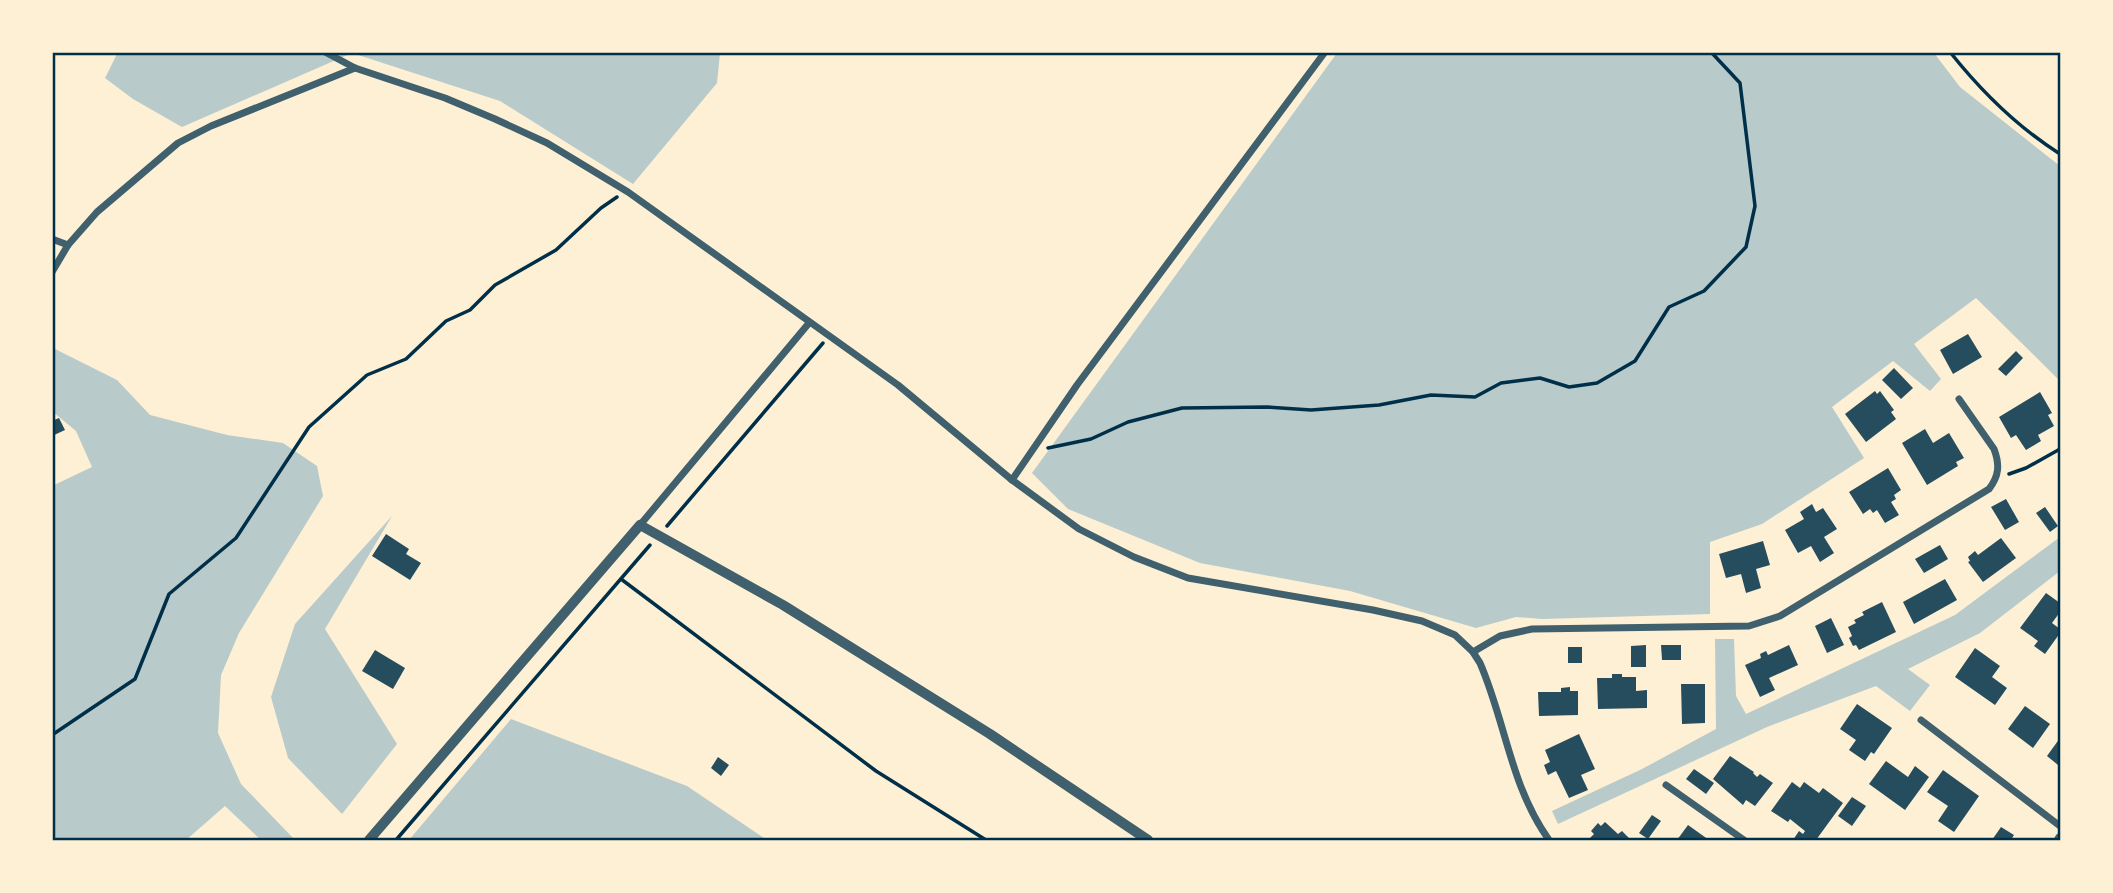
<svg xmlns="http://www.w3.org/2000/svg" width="2113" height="893" viewBox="0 0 2113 893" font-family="Inter,sans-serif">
<rect width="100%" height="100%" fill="#fdf0d5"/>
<g fill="#b9caca">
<polygon points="118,52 720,53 717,83 633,184 500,101 352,53 182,127 133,99 105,78"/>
<polygon points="1337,53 1934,53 1960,87 2060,166 2060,381 1976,298 1914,344 1941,379 1930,391 1893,361 1832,407 1864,458 1762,524 1710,542 1710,614 1542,619 1516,617 1476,628 1350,591 1200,563 1068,509 1032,473"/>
<polygon points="53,348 117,380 150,415 227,435 283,443 317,466 323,496 239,633 221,675 218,733 241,784 295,840 261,840 225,806 186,840 53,840 52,486 92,467 76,431 53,412"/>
<polygon points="392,516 325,629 397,744 342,814 288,758 271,697 295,624"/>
<polygon points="2060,537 2060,571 1980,633 1908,669 1930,685 1910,711 1876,686 1767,727 1558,824 1552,811 1642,769 1716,729 1715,639 1734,639 1736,696 1746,714 1955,615"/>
<polygon points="511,719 687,786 767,840 409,840"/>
</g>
<g fill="#264d5e">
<polygon points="1968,334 1982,357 1953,374 1940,350"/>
<polygon points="2016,351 2023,358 2006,376 1998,369"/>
<polygon points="1894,368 1913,388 1901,399 1882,380"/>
<polygon points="1875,391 1877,394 1880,391 1894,410 1891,412 1896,419 1866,442 1845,414"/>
<polygon points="2040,392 2052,413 2048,415 2054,426 2038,435 2041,441 2026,450 2016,435 2011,438 1999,417"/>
<polygon points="59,418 65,430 52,436 52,421"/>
<polygon points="1925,429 1933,443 1949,433 1964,458 1956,462 1958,466 1927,485 1902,443"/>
<polygon points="1888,468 1901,490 1894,495 1896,499 1891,502 1899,515 1885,523 1877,510 1873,513 1870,509 1863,514 1849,492"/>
<polygon points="2006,499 2019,522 2005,530 1991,507"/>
<polygon points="1812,504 1816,512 1823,508 1837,529 1824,537 1834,553 1820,562 1811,546 1798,553 1785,530 1804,519 1800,512"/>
<polygon points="2045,507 2058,526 2050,532 2036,513"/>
<polygon points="386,534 409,549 406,554 421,563 410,580 372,556"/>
<polygon points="2001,538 2016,558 1983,582 1968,562 1970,561 1968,557 1975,551 1978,555"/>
<polygon points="1763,541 1770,565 1756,569 1761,588 1746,593 1741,574 1726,578 1719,554"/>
<polygon points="1940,545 1948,559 1924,573 1915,559"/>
<polygon points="1945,579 1957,600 1914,624 1903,602"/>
<polygon points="2046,593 2060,603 2060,612 2052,623 2060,629 2060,633 2045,654 2034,646 2038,641 2020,628"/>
<polygon points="1882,602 1896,632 1859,650 1856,645 1853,646 1849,638 1852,636 1848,627 1856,623 1854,620 1864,615 1862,612"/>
<polygon points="1831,618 1844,645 1827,653 1815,626"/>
<polygon points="1646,645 1646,667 1631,667 1631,646"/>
<polygon points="1661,645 1681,645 1681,660 1662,660"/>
<polygon points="1789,645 1798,665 1769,678 1775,690 1760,697 1745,665 1761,658 1760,654 1766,651 1768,655"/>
<rect x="1568" y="647" width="14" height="16"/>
<polygon points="1975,648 2000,666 1992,677 2007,688 1995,705 1955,677"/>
<polygon points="375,650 405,668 393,689 362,671"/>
<polygon points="1612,674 1622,674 1622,677 1636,677 1636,691 1647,690 1647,708 1598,709 1597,678 1612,678"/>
<polygon points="1681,684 1705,684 1705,723 1682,724"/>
<polygon points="1570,687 1570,691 1578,691 1578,715 1539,716 1538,692 1561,692 1561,688"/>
<polygon points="1857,704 1892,728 1874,754 1871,752 1865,761 1849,750 1856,740 1840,729"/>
<polygon points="2025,706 2050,724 2033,748 2008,729"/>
<polygon points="1579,734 1595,769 1581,775 1588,790 1569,798 1556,771 1548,775 1544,765 1550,762 1545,750"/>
<polygon points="2060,738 2060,761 2058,765 2047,756"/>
<polygon points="1730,756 1754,772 1753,773 1757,777 1760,774 1773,783 1755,806 1746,800 1743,805 1713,779"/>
<polygon points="718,757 729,765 721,776 711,768"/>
<polygon points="1886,761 1908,777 1915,766 1929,777 1905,810 1869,784"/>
<polygon points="1694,769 1714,783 1706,794 1686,779"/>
<polygon points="1943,770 1979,796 1954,832 1938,821 1948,806 1927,792"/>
<polygon points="1792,782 1800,788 1804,782 1819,793 1823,788 1843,803 1816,840 1793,840 1799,831 1803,834 1805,831 1790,819 1788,822 1771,811"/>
<polygon points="1852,797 1866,806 1852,826 1838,816"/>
<polygon points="1652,815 1661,821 1648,839 1639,833"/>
<polygon points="1605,822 1618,834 1622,831 1629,838 1626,840 1593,840 1590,838 1594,834 1591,831 1598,823 1601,826"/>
<polygon points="1688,825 1709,840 1677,840"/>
<polygon points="2001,827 2014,835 2011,840 1992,840"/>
</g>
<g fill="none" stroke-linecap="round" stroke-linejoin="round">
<g stroke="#003049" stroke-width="3.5">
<path d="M 1950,52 C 1981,91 2019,128 2060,154"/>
<polyline points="1048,448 1091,439 1128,422 1182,408 1267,407 1311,410 1379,405 1431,395 1475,397 1501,383 1540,378 1569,387 1597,383 1635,361 1669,307 1704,291 1746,247 1755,206 1740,83 1711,52"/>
<polyline points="2009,474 2026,468 2060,449"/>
<polyline points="667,526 823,343"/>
<polyline points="621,579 876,771 986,840"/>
<polyline points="52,735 135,679 169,594 236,538 309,427 367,375 406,359 446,321 470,310 495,285 556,250 601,208 617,197"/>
<polyline points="396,840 650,545"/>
</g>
<g stroke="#3f606c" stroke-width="7">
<path d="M 325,52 L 355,68 L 445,98 L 495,119 L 547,143 L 628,192 L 898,385 L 1012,480 L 1079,529 L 1134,557 L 1188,578 L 1373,610 L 1422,621 L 1455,635 L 1473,652 L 1480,663 C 1506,723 1510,785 1549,840"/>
<polyline points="52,239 68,245"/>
<polyline points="52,272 68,245 97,212 178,143 211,126 355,68"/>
<polyline points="1012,480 1077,385 1325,52"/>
<polyline points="640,525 809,323"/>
<path d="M 1473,652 L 1500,636 L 1532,629 L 1749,626 L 1780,616 L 1989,489 C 1999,476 2000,465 1994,449 L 1959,399"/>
<polyline points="1921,720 2060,826"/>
<polyline points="1666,785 1744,840"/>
</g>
<g stroke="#3f606c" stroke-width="10">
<polyline points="369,840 640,525 783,605 990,734 1148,840"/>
<polyline points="2059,840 2060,838"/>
</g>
</g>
<rect width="2113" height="893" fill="none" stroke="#fdf0d5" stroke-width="108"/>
<rect x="54" y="54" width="2005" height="785" fill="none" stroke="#003049" stroke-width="2.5"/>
</svg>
